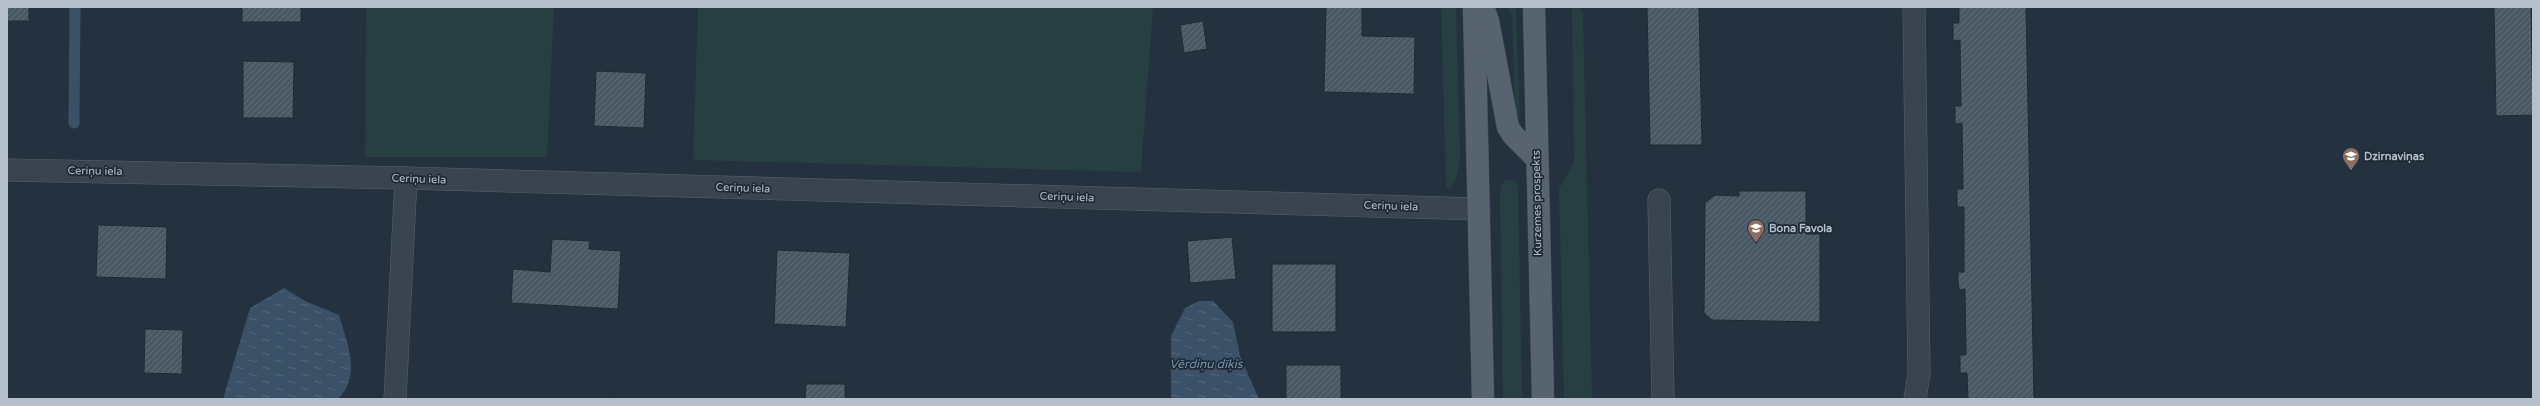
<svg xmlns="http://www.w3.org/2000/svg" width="2540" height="406" viewBox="0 0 2540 406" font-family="'Varela Round',sans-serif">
<defs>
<pattern id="water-ripples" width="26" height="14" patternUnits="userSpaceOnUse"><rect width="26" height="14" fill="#3a5168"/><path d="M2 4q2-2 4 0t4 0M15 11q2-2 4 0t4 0" fill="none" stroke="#54687c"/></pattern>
<pattern id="building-hatch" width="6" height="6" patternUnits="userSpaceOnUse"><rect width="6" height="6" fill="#495865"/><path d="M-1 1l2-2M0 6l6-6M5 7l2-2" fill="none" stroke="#616e7a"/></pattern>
</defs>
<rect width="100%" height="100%" fill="#24323f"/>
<g fill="#273f40">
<polygon points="366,7 554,7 547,157 365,157"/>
<polygon points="698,7 1153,7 1141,172 693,160"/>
<path d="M 1441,7 L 1456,7 L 1460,153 C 1459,167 1458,180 1449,190 L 1446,187 Z"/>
<polygon points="1509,7 1516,7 1520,118 1515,110 1512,17"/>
<polygon points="1572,7 1580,7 1583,15 1592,399 1564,399 1559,189 1574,162"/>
<polygon points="1505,180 1513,180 1518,185 1522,399 1503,399 1500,200 1501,185"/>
</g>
<g fill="url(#water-ripples)">
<path d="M 284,288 L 305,301 L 339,315 C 347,344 362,374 338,399 L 223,399 L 250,308 Z"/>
<polygon points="1199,301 1213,301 1233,322 1240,356 1259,399 1171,399 1171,336 1185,308"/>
</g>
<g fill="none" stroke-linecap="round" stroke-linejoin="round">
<polyline stroke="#3a5168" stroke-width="11" points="74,123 75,7"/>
</g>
<g fill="url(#building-hatch)" stroke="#1f2b36">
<rect x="7" y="7" width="22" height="14"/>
<rect x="242" y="7" width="59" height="15"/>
<polygon points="1326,7 1362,7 1362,36 1415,37 1414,94 1324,92"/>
<polygon points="1647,7 1699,7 1702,145 1650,145"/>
<polygon points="1959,7 2026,7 2034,399 1968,399 1967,373 1960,373 1960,355 1966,355 1965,289 1959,290 1958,281 1958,272 1964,272 1964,207 1957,207 1957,189 1963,189 1962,123 1955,124 1955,106 1961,106 1960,40 1953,41 1953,23 1959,23"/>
<polygon points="2494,7 2531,7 2533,115 2496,116"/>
<polygon points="1203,21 1207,49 1184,53 1180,25"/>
<polygon points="243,61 294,62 293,118 243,118"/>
<polygon points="596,71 646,73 644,128 594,126"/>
<polygon points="1739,191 1806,191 1806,234 1820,234 1820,322 1712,320 1704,313 1705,203 1715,195 1739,196"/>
<polygon points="98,225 167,227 166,279 96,277"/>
<polygon points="1232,237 1236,279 1190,283 1187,241"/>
<polygon points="552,239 590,241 589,249 621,251 618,309 511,303 513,269 550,272"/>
<polygon points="777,250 850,253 846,327 774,324"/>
<rect x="1272" y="264" width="64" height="68"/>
<polygon points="145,329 183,330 182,374 144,373"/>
<rect x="1286" y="365" width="55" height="34"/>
<polygon points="806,384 845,384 845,399 805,399"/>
<polygon points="598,397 651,399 598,399"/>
</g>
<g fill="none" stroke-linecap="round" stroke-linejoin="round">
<g stroke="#57626d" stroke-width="23">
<g id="minor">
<polyline points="1914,7 1919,374 1915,399"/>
<polyline points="7,170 406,178 1479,209"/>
<polyline points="1659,200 1663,399"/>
<polyline points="395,399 406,178"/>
</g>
</g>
<g stroke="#424d58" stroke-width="23">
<g id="major">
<polyline points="1474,7 1483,399"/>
<polyline points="1483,7 1488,21 1508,127 1513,135 1536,158"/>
<polyline points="1534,7 1543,399"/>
</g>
</g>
<use href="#minor" stroke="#39444f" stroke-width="22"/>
<use href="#major" stroke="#57636f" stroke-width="22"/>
</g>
<defs>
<g id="school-pin" transform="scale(0.9)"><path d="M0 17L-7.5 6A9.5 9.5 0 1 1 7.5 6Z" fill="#8d6e63" stroke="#1d2934"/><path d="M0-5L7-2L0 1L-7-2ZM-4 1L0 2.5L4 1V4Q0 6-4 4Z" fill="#fff"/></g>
</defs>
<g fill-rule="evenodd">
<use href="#school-pin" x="2351" y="156"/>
<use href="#school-pin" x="1756" y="228"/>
</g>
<g text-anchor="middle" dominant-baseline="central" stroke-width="3.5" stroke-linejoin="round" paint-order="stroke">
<g font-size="11" font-weight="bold" fill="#b5bfca" stroke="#1d2934" text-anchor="start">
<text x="2364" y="156">Dzirnaviņas</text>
<text x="1769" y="228">Bona Favola</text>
</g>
<g font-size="11" fill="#b5bfca" stroke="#1d2934">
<text transform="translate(95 171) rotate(1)">Ceriņu iela</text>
<text transform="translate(419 179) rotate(2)">Ceriņu iela</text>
<text transform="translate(743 188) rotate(2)">Ceriņu iela</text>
<text transform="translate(1067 197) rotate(2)">Ceriņu iela</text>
<text transform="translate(1537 203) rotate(-91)">Kurzemes prospekts</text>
<text transform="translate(1391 206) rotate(2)">Ceriņu iela</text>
</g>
<g font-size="12" font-style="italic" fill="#7592ac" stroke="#1d2934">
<text x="1206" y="364">Vērdiņu dīķis</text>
</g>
</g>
<rect width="2540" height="406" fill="none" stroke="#b5bfca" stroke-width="16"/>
</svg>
